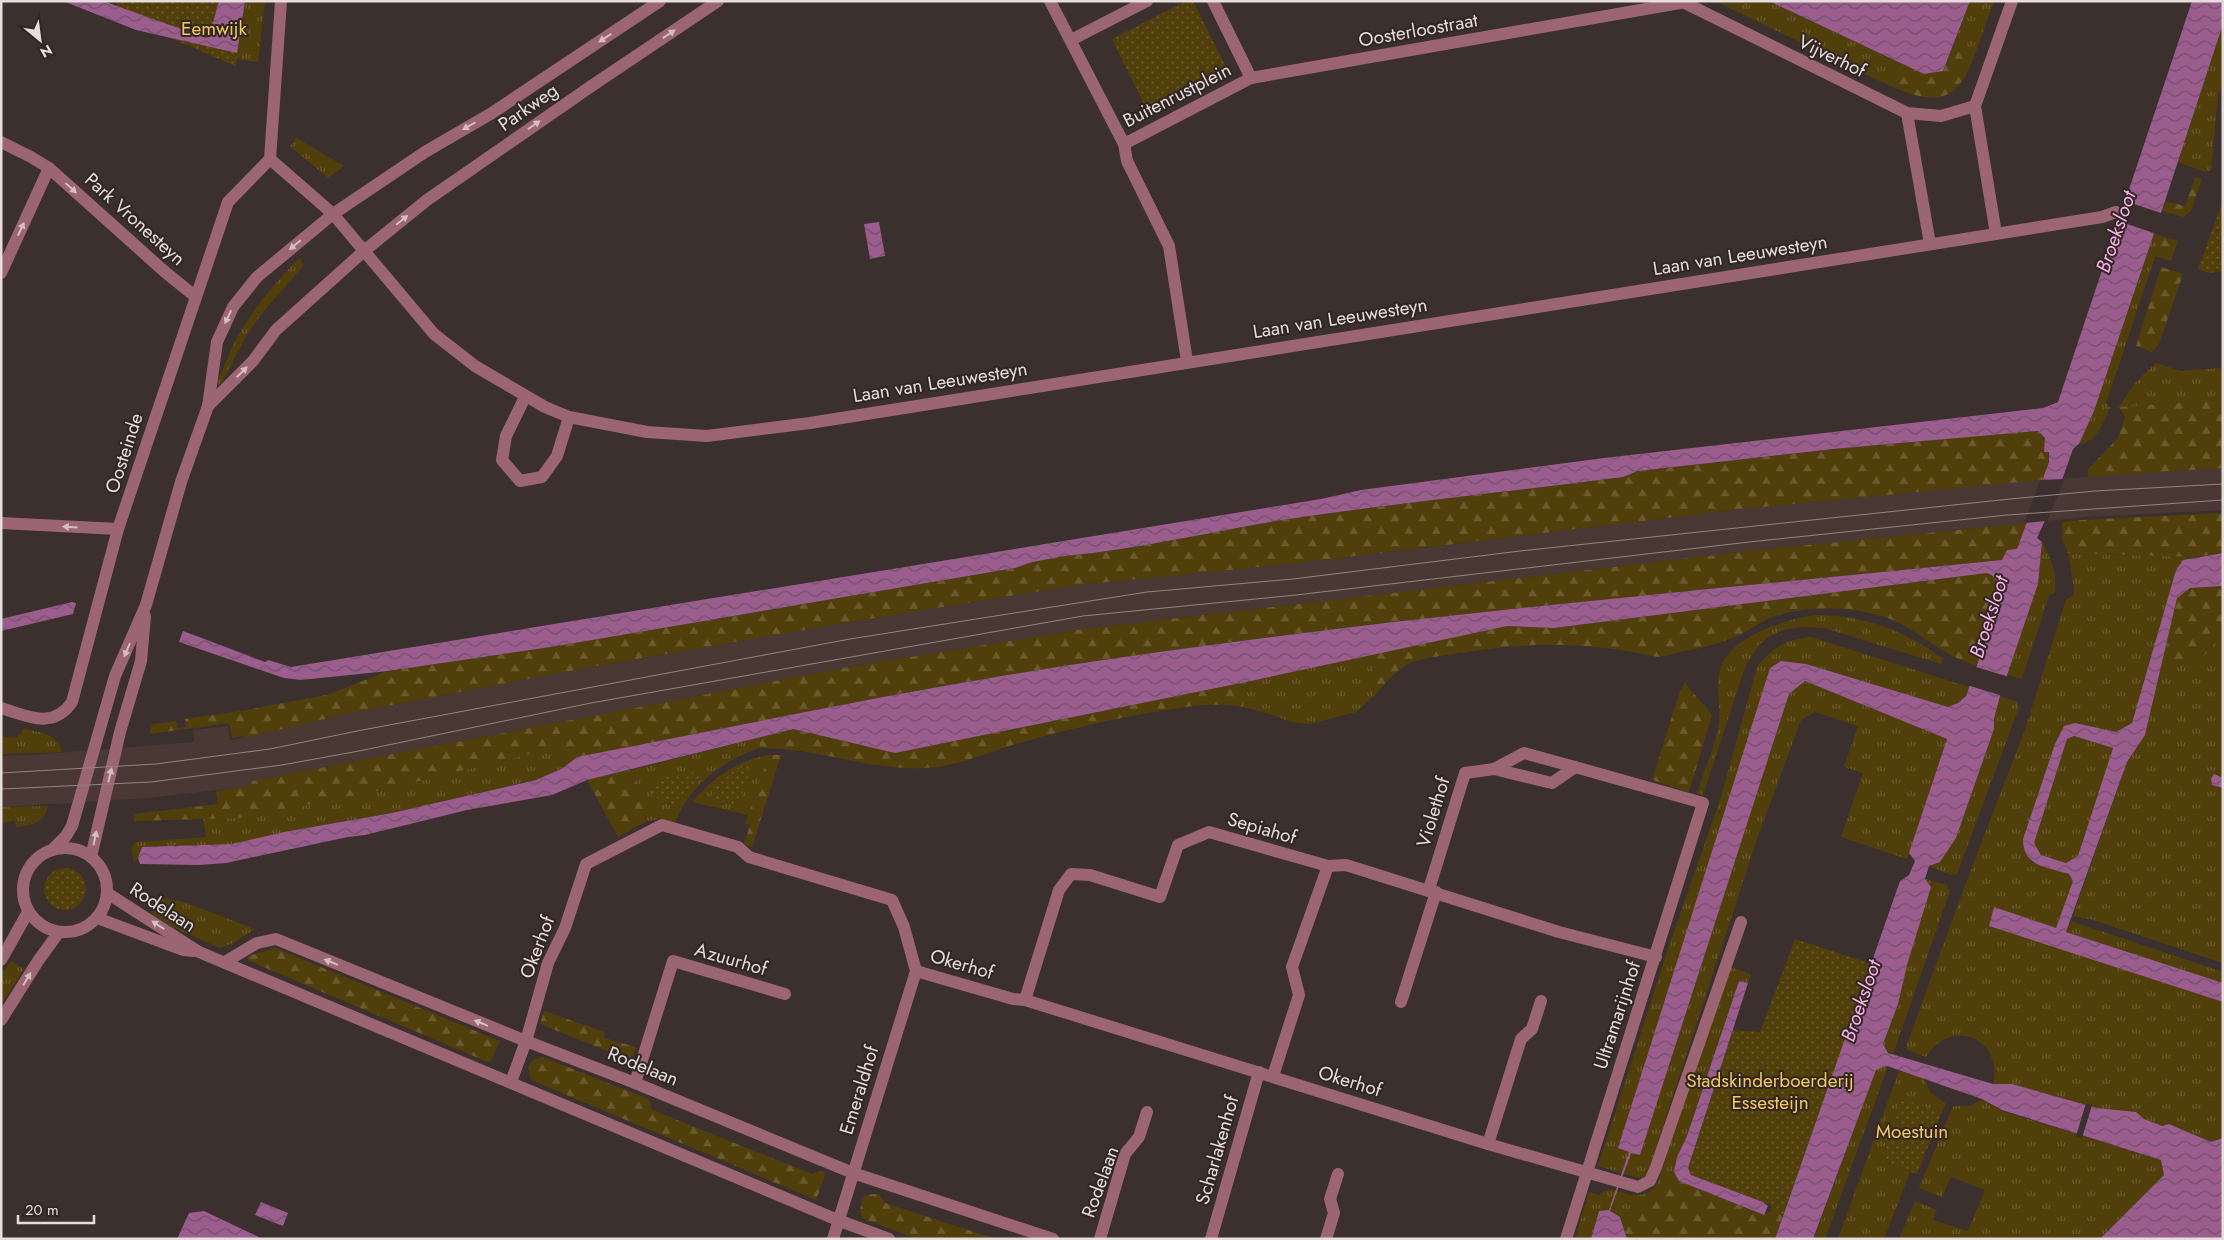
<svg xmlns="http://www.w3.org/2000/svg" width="2224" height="1240" viewBox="0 0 2224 1240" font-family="Jost,sans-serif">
<defs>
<pattern id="grass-tufts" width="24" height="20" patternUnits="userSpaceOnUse" patternTransform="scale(1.25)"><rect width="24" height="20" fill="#513f0b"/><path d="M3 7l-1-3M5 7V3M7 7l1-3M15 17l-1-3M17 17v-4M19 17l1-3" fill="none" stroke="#6a5a2e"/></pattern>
<pattern id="forest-firs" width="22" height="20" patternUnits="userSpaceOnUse" patternTransform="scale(1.25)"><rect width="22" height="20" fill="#513f0b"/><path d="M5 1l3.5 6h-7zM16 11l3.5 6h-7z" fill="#6a5a2e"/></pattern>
<pattern id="park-dots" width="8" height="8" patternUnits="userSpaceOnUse" patternTransform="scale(1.25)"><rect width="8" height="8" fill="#513f0b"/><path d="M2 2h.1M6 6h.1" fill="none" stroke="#6a5a2e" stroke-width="1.8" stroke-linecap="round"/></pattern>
<pattern id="water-waves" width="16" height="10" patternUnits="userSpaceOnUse" patternTransform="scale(1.25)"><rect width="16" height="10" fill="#9a5d8e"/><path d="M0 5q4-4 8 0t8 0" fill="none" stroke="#74516c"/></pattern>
</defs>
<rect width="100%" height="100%" fill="#3b302e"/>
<polygon fill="#4a3834" points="2223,468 2223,510 2086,517 1749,551 1084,629 854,666 592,716 252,781 252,786 147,798 1,807 1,756 45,754 194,742 193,730 228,726 230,740 242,738 350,713 586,668 845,623 1078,585 1290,564 1742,509 2011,482"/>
<g fill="url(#grass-tufts)">
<polygon points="245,1 265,1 258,62 241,60 237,56"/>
<polygon points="1715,1 1769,1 1900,63 1888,85"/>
<polygon points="1970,1 1994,1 1975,54 1953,47"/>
<polygon points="2223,24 2223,81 2218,96 2211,170 2205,172 2178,162"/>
<polygon points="296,138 344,166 328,178 290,146"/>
<path d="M 2154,234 L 2162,236 L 2106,403 L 2110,408 C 2103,423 2097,442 2079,444 L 2094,411 Z"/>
<path d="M 301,259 L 303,266 L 264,311 L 247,334 L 221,384 L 216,385 C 224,367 231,348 241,331 C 256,305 276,282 297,260 Z"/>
<polygon points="2156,363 2180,371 2223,368 2223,400 2119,407 2135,383"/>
<path d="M 2042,542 C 2052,559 2057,574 2055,593 L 2049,595 L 2022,679 L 2007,675 L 2038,584 Z"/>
<path d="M 2068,553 L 2194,557 L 2183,560 L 2176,570 L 2132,723 L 2116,732 L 2064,726 L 2055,744 L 2023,839 L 2031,862 L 2069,874 L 2073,881 L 2056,928 L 1994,908 L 1989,925 L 2223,1002 L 2223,1138 L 2211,1142 L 2169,1124 L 2162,1126 L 2144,1119 L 2136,1112 L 2097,1108 L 2012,1084 L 1993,1084 C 2003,1037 1951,1017 1926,1057 L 1907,1050 L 1907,1044 L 1963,891 L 2026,727 L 2066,599 L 2073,596 L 2074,588 Z"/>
<polygon points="2223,586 2223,778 2214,775 2212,785 2223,788 2223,963 2093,920 2073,916 2127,762 2145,735 2177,598"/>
<path d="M 1815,615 C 1868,616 1900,629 1943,658 L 1941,664 L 1824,628 L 1802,627 L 1782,630 L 1770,636 L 1759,645 L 1745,667 L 1703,795 L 1697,793 C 1704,771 1715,747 1719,724 C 1721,706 1715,684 1721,667 C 1732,635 1786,620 1815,615 Z"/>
<path d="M 1811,637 L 1969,687 C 1965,698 1960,703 1948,707 L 1806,664 L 1781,661 L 1619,1149 L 1640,1155 L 1789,694 L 1805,681 L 1947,739 L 1907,859 L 1841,837 L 1863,773 L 1844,767 L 1858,726 L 1815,712 L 1801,720 L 1758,836 L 1648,1172 L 1643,1178 L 1635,1177 L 1598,1166 L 1668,949 L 1721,797 L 1757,667 C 1772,648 1786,639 1811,637 Z"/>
<polygon points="1372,653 1374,696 1356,712 1310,724 1291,722 1270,714 1243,707 1246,682"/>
<polygon points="2000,696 2017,702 2019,707 1957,874 1951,875 1929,866 1940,862 1956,838 1994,729 1994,719"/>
<path d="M 22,729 C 39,732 57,733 62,752 L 1,754 L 1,737 L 17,738 L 18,734 L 21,734 Z"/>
<polygon points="2074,736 2113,748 2078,857 2066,863 2041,855 2034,843 2067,739"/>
<path d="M 761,737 L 759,748 C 721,761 691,785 675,822 L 660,819 L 647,821 L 634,769 Z"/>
<polygon points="558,747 563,768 535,780 392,813 284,832 253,840 232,844 142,847 138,858 134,862 131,847 137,842 206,837 203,818 242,818 387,789"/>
<path d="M 769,755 L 748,815 L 692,802 C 713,778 737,760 769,755 Z"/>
<path d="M 48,806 C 44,823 33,825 16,827 L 15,821 L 1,823 L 1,807 Z"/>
<polygon points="1925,879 1947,885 1950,891 1893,1054 1884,1049 1883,1044 1898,1004"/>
<polygon points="161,898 184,902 255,929 231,944 220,948 172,927 152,913"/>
<polygon points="2071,921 2223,972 2223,983 2066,932"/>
<polygon points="11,961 24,969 1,1005 1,975"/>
<path d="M 1730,967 L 1751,974 L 1748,983 L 1739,981 L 1687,1136 L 1677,1157 L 1674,1172 L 1679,1181 L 1620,1217 L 1609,1211 L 1599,1211 L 1591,1239 L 1575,1239 L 1589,1192 L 1598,1195 L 1610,1189 C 1627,1194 1644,1202 1657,1184 Z"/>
<polygon points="1882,1066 1887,1066 1887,1069 1825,1239 1814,1239 1876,1069"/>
<polygon points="1899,1071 1924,1078 1930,1092 1946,1104 1942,1112 1901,1099 1880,1161 1910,1172 1884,1239 1838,1239"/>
<polygon points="1982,1099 2002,1111 2161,1160 2164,1175 2100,1239 1899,1239 1915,1201 1937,1210 1933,1220 1968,1231 1985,1190 1951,1177 1942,1197 1919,1188 1953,1106 1970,1106"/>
</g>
<g fill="url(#forest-firs)">
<path d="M 1953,47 L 1975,54 C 1957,106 1934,105 1888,85 L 1900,63 L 1924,74 L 1943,71 Z"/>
<polygon points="2195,177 2202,179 2191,211 2183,217 2162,211 2165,201 2185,206"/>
<polygon points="2162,236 2178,241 2171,261 2155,256"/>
<polygon points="2161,267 2183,274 2159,344 2152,352 2136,346"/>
<polygon points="2223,400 2221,409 2223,413 2223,468 2088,477 2088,469 2118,438 2125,417 2119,407"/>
<path d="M 2038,431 C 2053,447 2050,461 2043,480 L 1742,509 L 1290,564 L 1078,585 L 845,623 L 586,668 L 350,713 L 245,738 L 244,736 L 232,738 L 229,723 L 150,734 L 152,724 L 176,721 L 177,728 L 186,727 L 185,719 L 241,711 L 327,695 L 388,671 L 557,646 L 1015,568 L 1032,562 L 1065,556 C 1138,549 1210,532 1282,520 C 1395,503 1509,492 1623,477 L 1638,471 L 1833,449 Z"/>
<polygon points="2223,513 2223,553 2194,557 2068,553 2062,538 2062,522 2082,520"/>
<path d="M 2027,523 L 2017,549 L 2002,560 C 1707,590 1411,615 1117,658 C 936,684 757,722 577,757 L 563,768 L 558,747 L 387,789 L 242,818 L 134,821 L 134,814 L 218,804 L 216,791 L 251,786 L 252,781 L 854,666 L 1084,629 L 1749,551 Z"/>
<path d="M 1987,573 L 1993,575 L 1997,580 L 2002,594 L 1976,665 C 1942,657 1918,628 1885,617 C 1849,606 1808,605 1772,617 C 1759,622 1748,632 1735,637 C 1713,646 1688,650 1665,656 L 1658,657 C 1588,642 1529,641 1459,653 C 1443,656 1425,657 1410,663 C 1396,669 1384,685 1374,696 L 1372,653 L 1507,626 L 1554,628 Z"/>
<polygon points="2223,586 2223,634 2201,659 2162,664 2177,598 2190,588"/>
<path d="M 1246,682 L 1243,707 C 1213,702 1190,706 1160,711 C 1109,719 1058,732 1009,746 C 985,754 961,764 936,767 C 875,774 819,747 759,748 L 761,737 L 793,729 L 895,753 Z"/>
<polygon points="1685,683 1712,715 1689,792 1652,780 1680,691"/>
<polygon points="769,755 781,755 752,847 744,844 750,825 745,823"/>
<polygon points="634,769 647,821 618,837 587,780"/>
<polygon points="275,948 500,1041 490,1063 247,960 249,956"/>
<polygon points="544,1011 605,1032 604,1038 636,1047 632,1061 540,1024"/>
<polygon points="542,1057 649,1099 652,1110 812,1174 821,1171 826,1173 816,1200 531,1080 528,1067 533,1060"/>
<polygon points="1679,1181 1763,1215 1771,1211 1783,1215 1775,1239 1627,1239 1620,1217"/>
<path d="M 872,1194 L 879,1194 L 885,1203 L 996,1239 L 917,1239 L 862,1218 C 859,1210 860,1205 864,1197 Z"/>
</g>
<g fill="url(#park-dots)">
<polygon points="118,1 245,1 236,66 114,14"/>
<polygon points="1186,1 1193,1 1228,71 1148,112 1112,39"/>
<polygon points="2223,201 2223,271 2209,273 2198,269"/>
<polygon points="753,763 738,807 712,799 718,777"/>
<polygon points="698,772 700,780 678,807 651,795 659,778"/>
<circle cx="65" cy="889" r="21"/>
<polygon points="1795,939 1872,964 1783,1215 1771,1211 1771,1205 1691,1175 1688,1168 1733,1030 1760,1032"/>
<polygon points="1901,1099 1942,1112 1917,1174 1880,1161"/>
</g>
<g fill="url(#water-waves)" fill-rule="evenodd">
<polygon points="63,1 103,1 206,38 209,37 219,1 245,1 237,53 136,30"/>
<polygon points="1769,1 1970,1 1943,71 1924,74"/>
<path d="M 2192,1 L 2223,1 L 2223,24 L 2165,201 L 2094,411 L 2079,444 L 2073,449 L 2057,494 L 2037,538 L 2042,542 L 2038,584 L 2000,696 L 1994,719 L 1994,729 L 1956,838 L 1940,862 L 1929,866 L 1925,879 L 1931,887 L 1907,965 L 1898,1004 L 1883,1044 L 1888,1053 L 1993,1084 L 2012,1084 L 2097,1108 L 2136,1112 L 2144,1119 L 2162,1126 L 2169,1124 L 2211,1142 L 2223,1138 L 2223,1239 L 2100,1239 L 2164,1175 L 2161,1160 L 2002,1110 L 1982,1099 L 1887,1066 L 1876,1070 L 1813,1239 L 1775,1239 L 1900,881 L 1909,875 L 1915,861 L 1909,853 L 1947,739 L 1805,681 L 1789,694 L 1640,1155 L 1631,1153 L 1610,1211 L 1620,1217 L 1627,1239 L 1591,1239 L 1599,1211 L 1609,1210 L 1629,1152 L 1618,1148 L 1770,668 L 1781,661 L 1806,664 L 1948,707 L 1958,703 L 1966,696 L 2002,594 C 1998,585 1997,576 1987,573 L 1554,628 L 1507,626 L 1246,682 L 895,753 L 793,729 L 587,780 L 552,795 L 467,810 L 365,835 L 348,837 L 226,863 L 199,865 L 140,864 L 138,858 L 142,847 L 232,844 L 284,832 L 392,813 L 536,780 L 563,768 L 577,757 C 757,722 936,684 1117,658 C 1411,615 1707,590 2002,560 L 2007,550 L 2017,549 L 2049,462 L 2049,452 L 2044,452 L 2045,438 L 2038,431 L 1833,449 L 1638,471 L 1623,477 C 1509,492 1395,503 1282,520 C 1210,532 1138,549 1065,556 L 1032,562 L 1015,568 L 557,646 L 388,671 L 301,680 L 284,678 L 179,642 L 183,631 L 265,662 L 268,660 L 291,667 L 1321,499 L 1361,490 L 1604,458 L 2043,408 L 2058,402 Z"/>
<polygon points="879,222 885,256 870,259 864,224"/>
<path d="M 2223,553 L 2223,586 L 2190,588 L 2177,598 L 2145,735 L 2127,762 L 2066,932 L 2223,983 L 2223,1002 L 1989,926 L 1994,907 L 2056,928 L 2073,881 L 2069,874 C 2047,867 2023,867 2023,839 L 2055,744 L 2064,726 L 2075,723 L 2116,732 L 2132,723 L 2176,570 L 2183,560 ZM 2074,736 L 2113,748 L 2078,856 L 2066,863 L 2041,855 L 2034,843 L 2067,739 Z"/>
<polygon points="72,602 76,603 73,614 1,631 1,619"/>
<polygon points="2214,774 2223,778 2223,788 2212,785 2211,779"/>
<polygon points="1739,981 1748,983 1688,1168 1691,1175 1763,1202 1768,1206 1764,1215 1679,1181 1674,1172 1677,1157 1687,1136"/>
<polygon points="261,1202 288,1213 283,1226 255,1215"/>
<polygon points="204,1211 263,1239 177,1239 189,1213"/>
</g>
<g fill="#3b302e">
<polygon points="2122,200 2164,214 2157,234 2115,220"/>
<polygon points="2065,479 2047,521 2024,523 2040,480"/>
<polygon points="1973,666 2009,677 2003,696 1967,685"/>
<polygon points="2086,1103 2092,1105 2082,1138 2076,1136"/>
</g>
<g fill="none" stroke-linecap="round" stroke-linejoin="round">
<g stroke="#9c6573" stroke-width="12">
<polyline points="1050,1 1124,144 1127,161 1169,246 1187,361"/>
<polyline points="1681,1 1907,113 1941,116 1975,106"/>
<polyline points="1071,40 1147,1"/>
<polyline points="1251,78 1680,3"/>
<polyline points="1907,113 1930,244"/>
<polyline points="1,142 31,157 49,168 165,272 196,297"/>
<polyline points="1124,144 1251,78 1213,1"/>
<polyline points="270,159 333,214 434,334 475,366 545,407 569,417 647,432 707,436 810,423 2102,217 2116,212"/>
<polyline points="1996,234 1975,106 2012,1"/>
<polyline points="1,273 49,168"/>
<polyline points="525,397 506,436 502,460 520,481 542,477 557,456 569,417"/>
<polyline points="208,406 253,361 276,330 364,251 427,200 590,87 718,1"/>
<polyline points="1,523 118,529"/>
<path d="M 1,708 C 27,716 53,730 72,702 L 118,529 L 228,202 L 270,159 L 281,1"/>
<polyline points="1494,769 1524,753 1575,767"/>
<circle cx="65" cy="890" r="42"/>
<polyline points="52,850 66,836 72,826 115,676 146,605 181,482 208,406 217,342 233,307 257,277 333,214 425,152 492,113 660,1"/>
<polyline points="91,857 120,732 141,661 145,616"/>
<polyline points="1429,889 1465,773 1494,769 1552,783 1575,767 1703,803 1566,1239"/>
<polyline points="107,893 199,952 840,1221 889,1239"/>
<polyline points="97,918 183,950 194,951"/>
<polyline points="1,960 28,912"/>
<polyline points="225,962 257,943 276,939 526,1041 635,1083 853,1173 1053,1239"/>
<polyline points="1025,1000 1059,890 1071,874 1090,875 1160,897 1178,845 1209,832 1328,866 1346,865 1559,932 1656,957"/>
<polyline points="1401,1002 1436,892"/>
<polyline points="1,1020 38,961 59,932"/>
<polyline points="1273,1076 1299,995 1292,967 1328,866"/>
<polyline points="511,1082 526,1041 548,963 565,928 586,864 662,825 738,847 749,857 892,900 904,927 916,971 1013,999 1025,1000 1488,1144 1638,1187 1650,1181 1656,1167 1741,922"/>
<polyline points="635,1083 673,961 785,994"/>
<polyline points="1488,1144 1521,1039 1532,1029 1541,1001"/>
<polyline points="833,1239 916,971"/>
<polyline points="1100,1239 1125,1154 1139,1137 1147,1112"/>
<polyline points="1211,1239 1259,1072"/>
<polyline points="1326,1239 1334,1213 1330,1199 1338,1174"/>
</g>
<g stroke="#908685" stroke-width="1">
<polyline points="1,773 156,764 270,749 357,731 850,639 1147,592 1293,579 1520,551 2010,499 2095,491 2223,484"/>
<polyline points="1,789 151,782 282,765 359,751 591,703 1083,616 1296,595 1749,542 2007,515 2223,500"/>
</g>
</g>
<defs><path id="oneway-solid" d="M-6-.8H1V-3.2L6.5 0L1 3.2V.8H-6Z" transform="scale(1.25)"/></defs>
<g fill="#d4c0c2">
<use href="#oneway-solid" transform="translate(669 34) rotate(-34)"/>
<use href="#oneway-solid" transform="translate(605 38) rotate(147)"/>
<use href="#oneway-solid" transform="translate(534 125) rotate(-35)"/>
<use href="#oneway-solid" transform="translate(469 126) rotate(150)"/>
<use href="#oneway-solid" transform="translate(71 188) rotate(42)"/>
<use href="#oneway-solid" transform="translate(402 220) rotate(-39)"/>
<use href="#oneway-solid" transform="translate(21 229) rotate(-65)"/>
<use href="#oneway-solid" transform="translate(295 245) rotate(140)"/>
<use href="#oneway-solid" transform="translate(228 317) rotate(115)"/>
<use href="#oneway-solid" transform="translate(242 372) rotate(-45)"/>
<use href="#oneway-solid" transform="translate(70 527) rotate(-177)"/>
<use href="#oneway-solid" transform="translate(127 650) rotate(113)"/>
<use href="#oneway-solid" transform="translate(110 775) rotate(-76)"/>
<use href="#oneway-solid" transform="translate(95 838) rotate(-78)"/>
<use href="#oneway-solid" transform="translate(158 925) rotate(-147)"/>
<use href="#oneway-solid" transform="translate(331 962) rotate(-158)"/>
<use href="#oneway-solid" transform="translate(27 979) rotate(-59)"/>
<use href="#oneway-solid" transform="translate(481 1023) rotate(-158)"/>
</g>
<g text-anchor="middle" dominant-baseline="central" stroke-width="4" stroke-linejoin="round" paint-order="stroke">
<g font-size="19" fill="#f4ca5e" stroke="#312624">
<text x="214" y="28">Eemwijk</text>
<text x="1770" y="1080">Stadskinderboerderij<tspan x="1770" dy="22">Essesteijn</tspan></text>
<text x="1912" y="1131">Moestuin</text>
</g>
<g font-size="19" fill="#e6dedd" stroke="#312624">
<text transform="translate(1418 30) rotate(-10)">Oosterloostraat</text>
<text transform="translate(1832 56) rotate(26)">Vijverhof</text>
<text transform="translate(1177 95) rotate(-27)">Buitenrustplein</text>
<text transform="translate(528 107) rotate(-35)">Parkweg</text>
<text transform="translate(135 219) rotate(42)">Park Vronesteyn</text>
<text transform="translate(1740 255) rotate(-9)">Laan van Leeuwesteyn</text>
<text transform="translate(1340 318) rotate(-9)">Laan van Leeuwesteyn</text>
<text transform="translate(940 382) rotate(-9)">Laan van Leeuwesteyn</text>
<text transform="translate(124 453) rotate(-72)">Oosteinde</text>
<text transform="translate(1433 812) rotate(-73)">Violethof</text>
<text transform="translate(1262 828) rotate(16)">Sepiahof</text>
<text transform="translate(163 907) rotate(33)">Rodelaan</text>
<text transform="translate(537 947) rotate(-69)">Okerhof</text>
<text transform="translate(731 959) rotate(16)">Azuurhof</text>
<text transform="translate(962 964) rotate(16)">Okerhof</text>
<text transform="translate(1617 1015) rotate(-72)">Ultramarijnhof</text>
<text transform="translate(643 1066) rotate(22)">Rodelaan</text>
<text transform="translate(1350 1081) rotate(17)">Okerhof</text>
<text transform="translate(859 1090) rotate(-73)">Emeraldhof</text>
<text transform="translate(1217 1150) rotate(-74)">Scharlakenhof</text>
<text transform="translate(1100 1182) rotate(-70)">Rodelaan</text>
</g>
<g font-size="20" font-style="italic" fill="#fbb4eb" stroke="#312624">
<text transform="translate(2116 232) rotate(-71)">Broeksloot</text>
<text transform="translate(1989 617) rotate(-72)">Broeksloot</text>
<text transform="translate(1861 1001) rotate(-71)">Broeksloot</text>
</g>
</g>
<rect width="2224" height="1240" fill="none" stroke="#e6dedd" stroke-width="5"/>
<g transform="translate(40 40) rotate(151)" stroke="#312624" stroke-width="4" paint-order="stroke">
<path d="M0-4L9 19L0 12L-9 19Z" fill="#e6dedd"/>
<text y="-8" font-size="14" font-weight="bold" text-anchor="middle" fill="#e6dedd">N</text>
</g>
<path d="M18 1215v8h76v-8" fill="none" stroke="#e6dedd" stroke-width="2.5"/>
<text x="25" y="1215" font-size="15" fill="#e6dedd" stroke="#312624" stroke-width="4" paint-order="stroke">20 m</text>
</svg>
